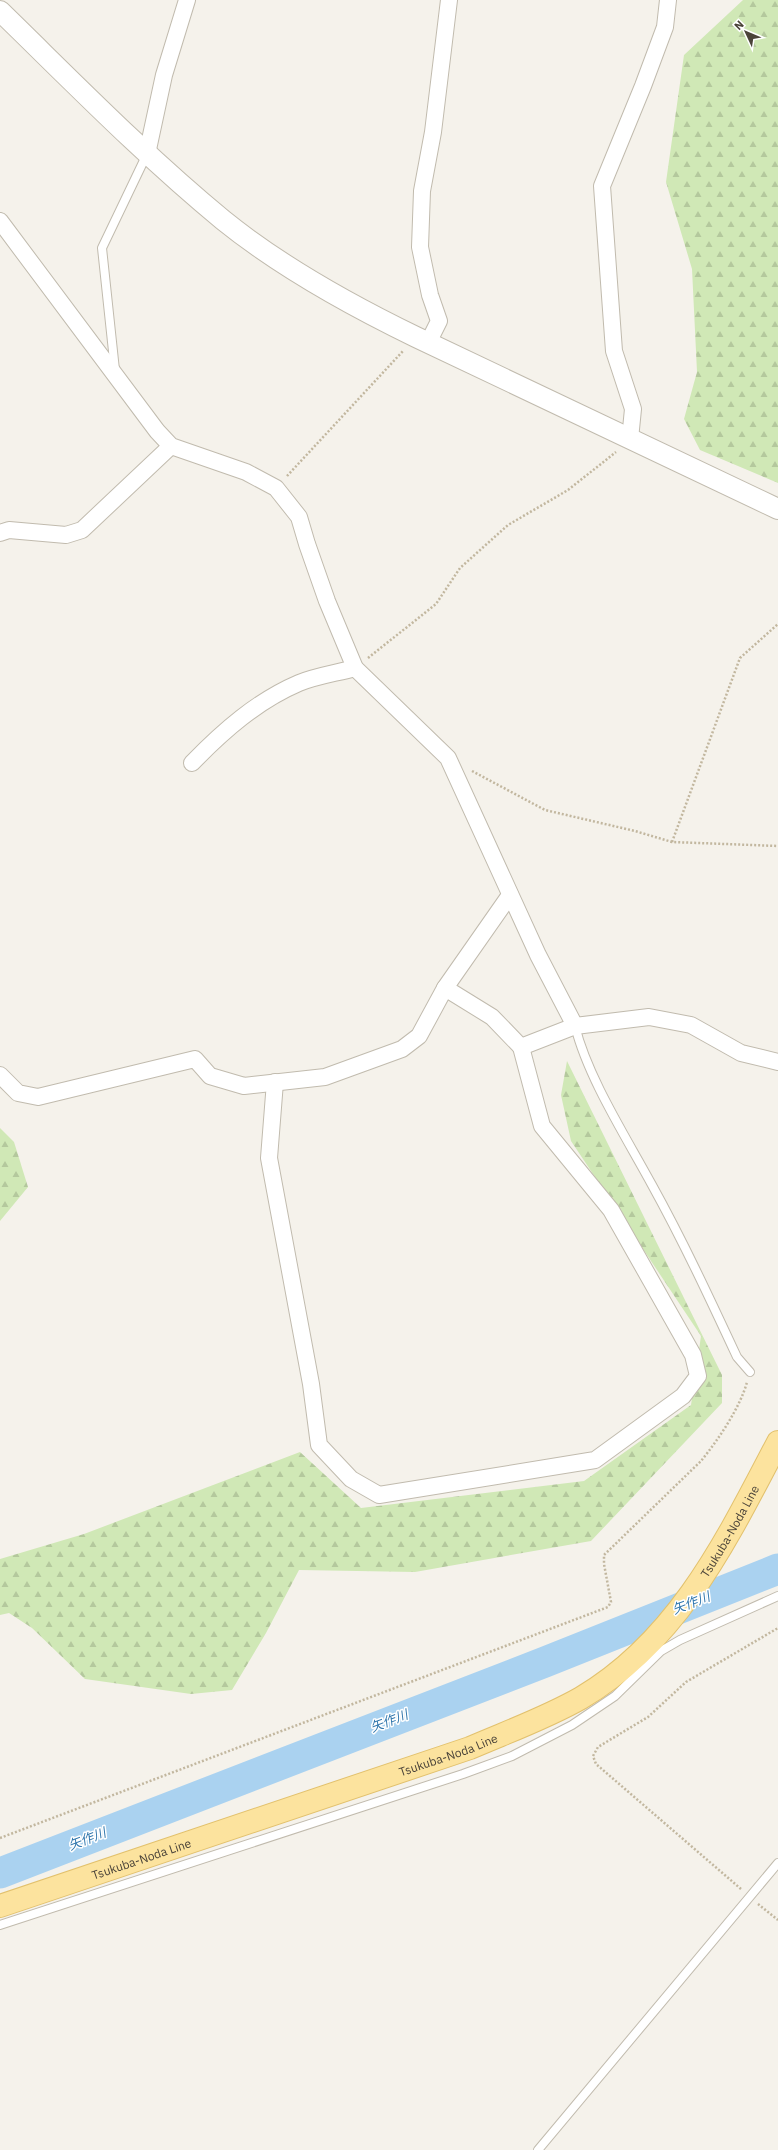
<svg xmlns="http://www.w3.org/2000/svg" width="778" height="2150" viewBox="0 0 778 2150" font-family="'IBM Plex Sans','Noto Sans JP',sans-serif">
<defs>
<pattern id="forest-firs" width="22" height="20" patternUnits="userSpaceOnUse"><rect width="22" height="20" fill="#d0e8b6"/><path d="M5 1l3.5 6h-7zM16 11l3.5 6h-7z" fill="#b4c89d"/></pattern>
</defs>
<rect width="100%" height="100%" fill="#f5f2eb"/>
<g fill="url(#forest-firs)">
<polygon points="743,0 778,0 778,483 700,450 684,419 697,372 692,269 666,182 684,55"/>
<polygon points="567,1061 722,1375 722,1403 591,1541 415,1572 299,1570 266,1633 232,1690 191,1694 85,1679 32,1628 9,1613 0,1615 0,1559 84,1534 300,1452 361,1508 584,1481 691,1405 701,1336 571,1141 561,1095"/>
<polygon points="0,1128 14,1142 28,1187 0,1221"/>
</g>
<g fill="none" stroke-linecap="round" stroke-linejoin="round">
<polyline stroke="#aad2f0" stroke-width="31" points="0,1873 545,1662 778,1569"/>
<g stroke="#c1bbae" stroke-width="10">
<g id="service">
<polyline points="115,370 102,248 147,154"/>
<path d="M 575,1026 C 588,1078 626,1137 652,1185 C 683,1241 710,1299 737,1357 L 750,1372"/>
<polyline points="0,1925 463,1774 512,1756 572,1725 615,1696 661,1651 680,1640 778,1596"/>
<polyline points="538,2150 778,1863"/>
</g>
</g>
<g stroke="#c1bbae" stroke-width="18">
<g id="minor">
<polyline points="147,154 164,75 187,0"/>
<polyline points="0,221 157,431 171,446 246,472 276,488 299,517 307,544 327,601 355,668 448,758 538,955 575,1026"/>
<polyline points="428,343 439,321 430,295 420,247 422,191 433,132 449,0"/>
<polyline points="630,439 633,409 614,351 602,186 643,86 665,27 668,0"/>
<polyline points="0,533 9,530 66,535 82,530 171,446"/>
<path d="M 192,763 C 223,731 257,701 299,683 C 316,676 337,673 355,668"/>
<polyline points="445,988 492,1017 521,1047 575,1026 649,1017 691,1025 741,1053 778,1062"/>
<polyline points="0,1075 18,1093 38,1097 195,1059 210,1076 244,1086 325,1077 402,1049 419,1036 445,988 510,895"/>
<polyline points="275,1082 269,1158 311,1384 319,1445 351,1479 379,1495 595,1460 683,1396 698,1376 693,1355 611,1210 542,1126 521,1047"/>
</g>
</g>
<g stroke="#c1bbae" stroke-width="22">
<path id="tertiary" d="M 0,11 C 73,82 144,155 223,220 C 281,267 348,304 416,337 L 778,509"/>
</g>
<g stroke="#e2c16d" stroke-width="24">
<g id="primary">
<path id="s1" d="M 0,1906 L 470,1748 C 507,1732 546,1718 581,1698 C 679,1640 727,1539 778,1442"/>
</g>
</g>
<g stroke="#c2b79f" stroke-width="2.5" stroke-dasharray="2 2" stroke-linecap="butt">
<polyline points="287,476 403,351"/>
<polyline points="368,658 436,604 460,568 508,525 568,490 616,452"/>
<polyline points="472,771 545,810 635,831 672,842 778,846"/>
<polyline points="672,842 740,658 778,624"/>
<path d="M 0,1838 L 608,1607 L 611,1602 L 604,1564 L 604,1555 L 701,1461 C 718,1440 740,1408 747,1382"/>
<polyline points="741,1889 596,1764 593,1756 598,1747 648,1717 686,1682 778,1628"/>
<polyline points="758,1904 778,1920"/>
</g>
<use href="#service" stroke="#fff" stroke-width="8"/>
<use href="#minor" stroke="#fff" stroke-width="16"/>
<use href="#tertiary" stroke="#fff" stroke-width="20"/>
<use href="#primary" stroke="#fce39e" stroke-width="22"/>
</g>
<g text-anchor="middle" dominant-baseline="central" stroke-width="3" stroke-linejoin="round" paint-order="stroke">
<g font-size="12" fill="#4a4339" stroke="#fff">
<text stroke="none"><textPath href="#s1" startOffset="844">Tsukuba-Noda Line</textPath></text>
<text stroke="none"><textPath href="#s1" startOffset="473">Tsukuba-Noda Line</textPath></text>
<text stroke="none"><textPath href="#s1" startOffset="149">Tsukuba-Noda Line</textPath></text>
</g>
<g font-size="13" font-style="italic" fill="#3177ad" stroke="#fff">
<text transform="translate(691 1603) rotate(-21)">矢作川</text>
<text transform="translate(389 1721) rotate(-21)">矢作川</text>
<text transform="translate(87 1839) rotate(-21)">矢作川</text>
</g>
</g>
<g transform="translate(746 32) rotate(314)" stroke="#ffffff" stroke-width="3" paint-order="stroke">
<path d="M0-3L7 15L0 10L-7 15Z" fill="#4a4339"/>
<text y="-6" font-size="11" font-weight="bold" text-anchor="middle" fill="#4a4339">N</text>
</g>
</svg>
